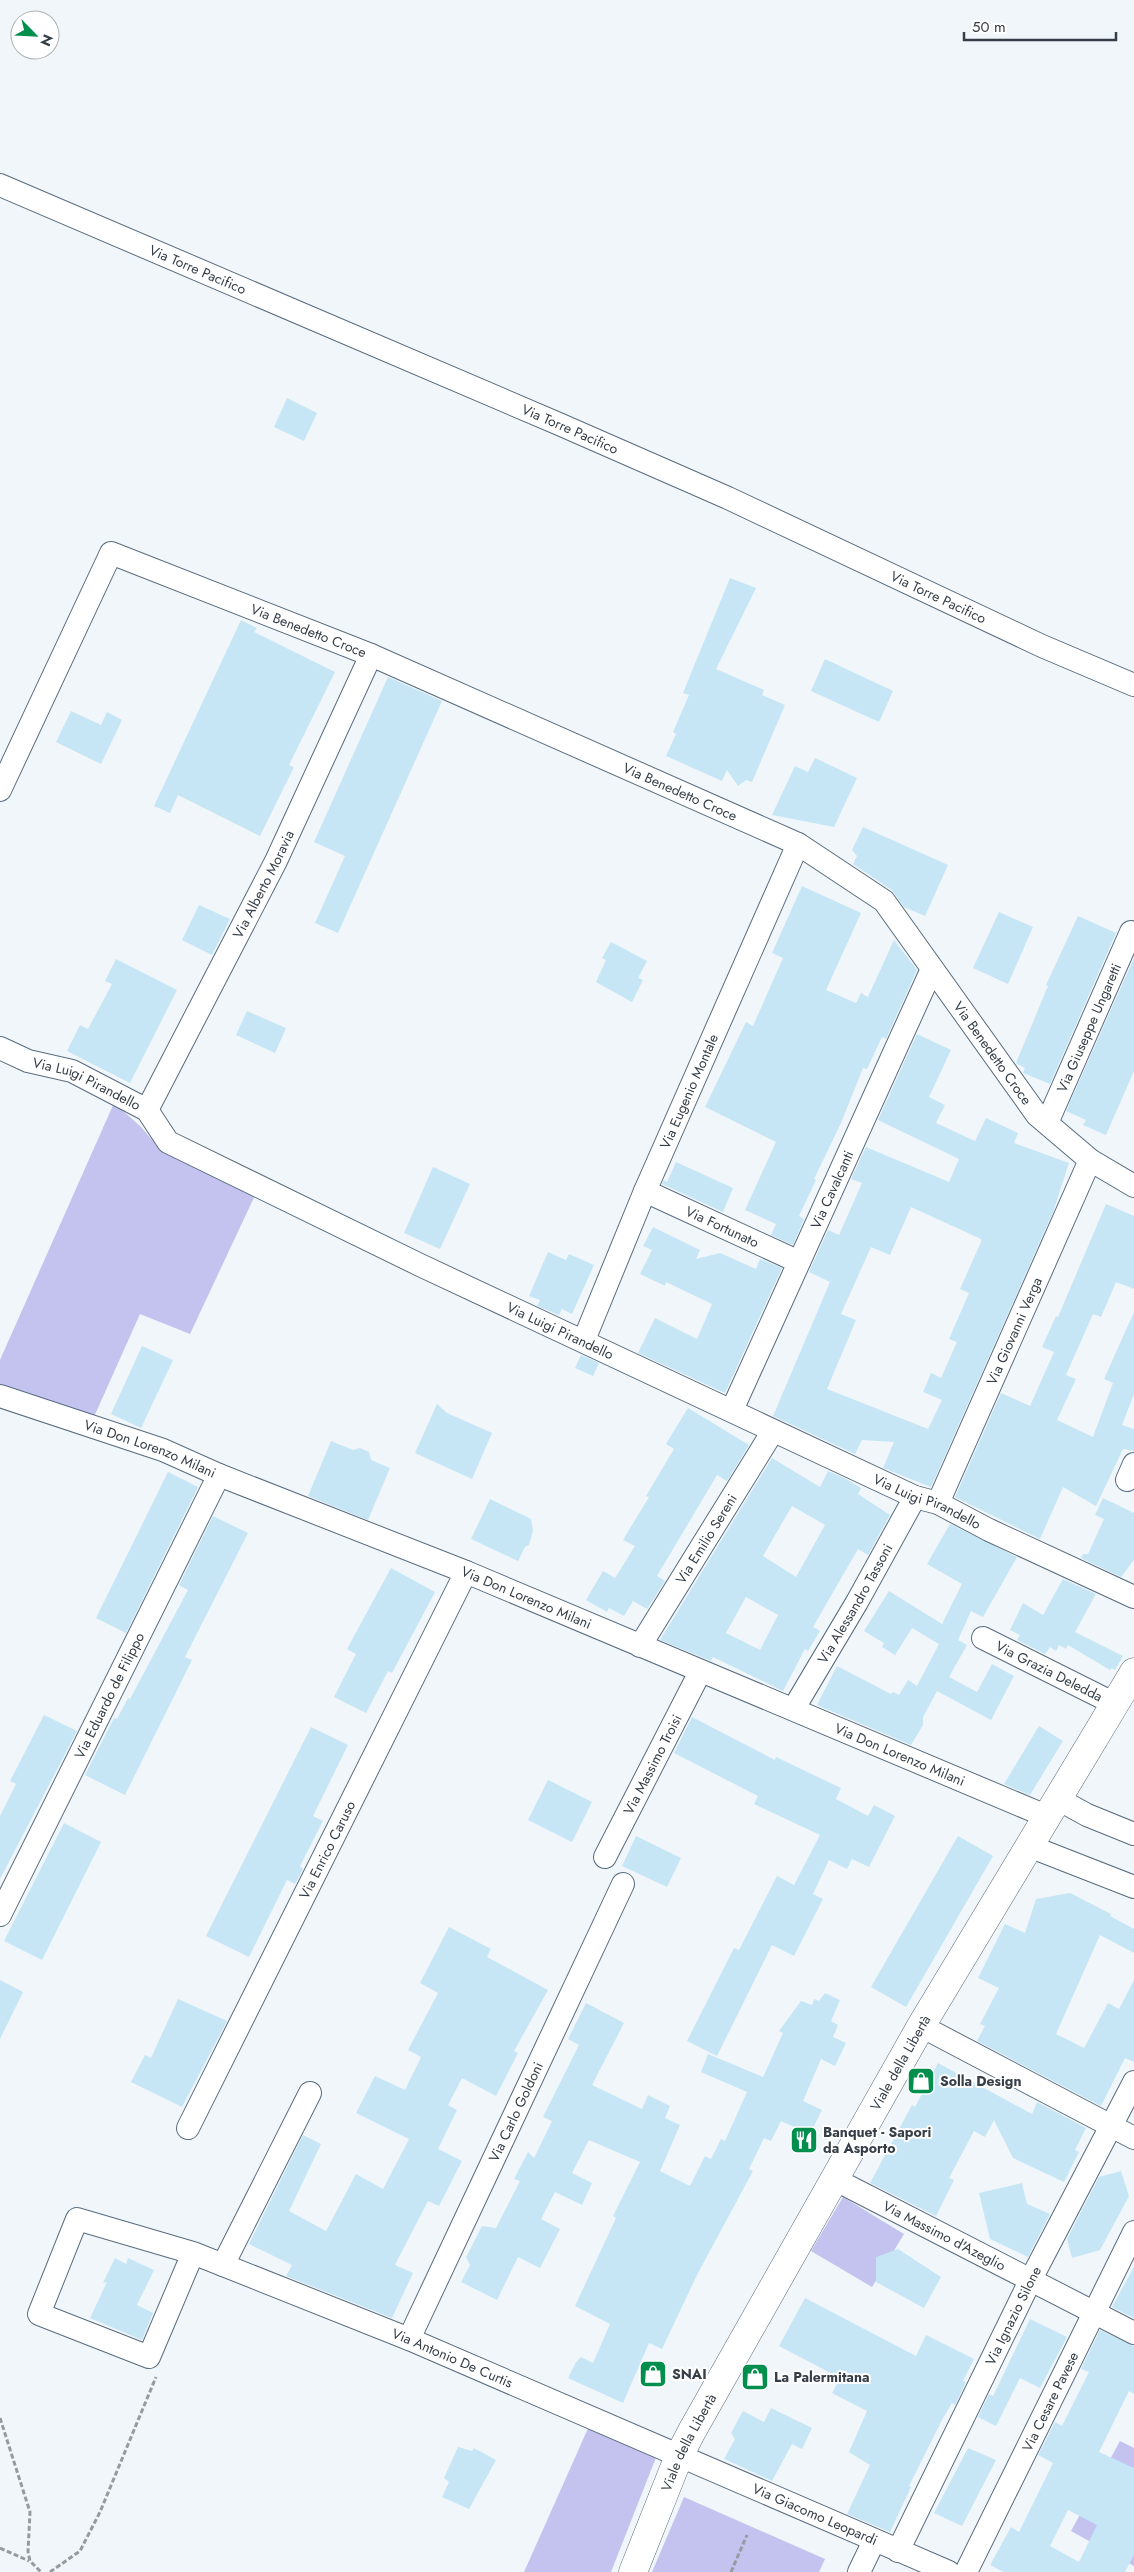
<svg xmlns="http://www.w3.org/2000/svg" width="1134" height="2572" viewBox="0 0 1134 2572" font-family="Jost,sans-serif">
<rect width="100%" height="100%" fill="#f1f6fa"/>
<g fill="#c4c3f0">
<polygon points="114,1103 140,1126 156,1144 257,1191 190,1334 140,1314 93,1419 0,1389 0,1360"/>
<polygon points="843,2197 904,2234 872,2287 811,2251"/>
<polygon points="590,2424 657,2455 611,2572 524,2572"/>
<polygon points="1120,2441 1134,2448 1134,2566 1071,2531"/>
<polygon points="684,2497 825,2559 819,2572 652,2572"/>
</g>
<g fill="#c6e6f6" fill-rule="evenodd">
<polygon points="287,398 317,413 304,441 274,427"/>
<polygon points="730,578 756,588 716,669 764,690 762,695 785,705 752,782 746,780 738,786 727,770 722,781 666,756 676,734 673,732 689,695 683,693"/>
<polygon points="241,620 257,628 254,632 335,672 289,765 294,767 260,836 178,795 170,813 154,806"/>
<polygon points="825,659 893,691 879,722 811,691"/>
<polygon points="388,677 442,701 338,933 315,923 345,856 314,842"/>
<polygon points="71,711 101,725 107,712 122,720 101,764 56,742"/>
<polygon points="815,758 857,778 834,827 772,815 795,766 808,772"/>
<polygon points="863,827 948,865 925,916 904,907 892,890 853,864 857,856 852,850"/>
<polygon points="802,886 861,913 826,990 856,1003 861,993 868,997 894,940 917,970 886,1039 882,1037 867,1069 863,1068 841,1123 814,1179 816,1180 799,1216 804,1219 793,1245 771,1235 776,1224 745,1210 776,1142 705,1107 746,1022 753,1026 783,958 772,953"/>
<polygon points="199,905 230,919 212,955 182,940"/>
<polygon points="999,912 1033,927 1008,984 973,968"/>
<polygon points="1078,916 1116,933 1050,1084 1023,1073 1025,1068 1016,1063 1048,986 1046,985"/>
<polygon points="611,942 647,961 638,978 643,980 632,1002 596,982 606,960 602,958"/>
<polygon points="1134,958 1134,1071 1106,1135 1083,1125 1086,1120 1066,1111"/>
<polygon points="116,959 177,990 130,1083 67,1051 80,1025 88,1029 112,984 105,981"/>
<polygon points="247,1011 286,1028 275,1053 236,1035"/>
<path d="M 917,1034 L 951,1050 L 929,1097 L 945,1105 L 936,1123 L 975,1141 L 986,1118 L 1018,1133 L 1014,1143 L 1069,1163 L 1053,1212 L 931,1487 L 883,1468 L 894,1442 L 862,1440 L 855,1454 L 773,1416 L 830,1282 L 809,1272 L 828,1230 L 839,1235 L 862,1183 L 851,1179 L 866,1147 L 949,1182 L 959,1159 L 878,1120 ZM 911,1207 L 981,1239 L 981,1242 L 960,1289 L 969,1293 L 949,1339 L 957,1342 L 941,1378 L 931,1373 L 923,1392 L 942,1400 L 928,1429 L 827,1389 L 856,1320 L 841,1314 L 871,1247 L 890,1255 Z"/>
<polygon points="676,1162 733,1188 723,1212 662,1184 664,1180 667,1182"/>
<polygon points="433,1167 470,1184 440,1249 404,1233"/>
<polygon points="1106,1204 1134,1216 1134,1289 1116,1282 1101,1317 1093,1314 1066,1375 1076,1379 1057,1420 1093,1437 1113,1383 1104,1379 1134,1312 1134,1394 1122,1425 1134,1429 1134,1451 1123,1449 1096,1506 1063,1487 1040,1539 955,1497 1001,1393 1030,1406 1054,1352 1042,1347 1056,1316 1058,1317"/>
<polygon points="653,1227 700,1250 696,1259 720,1253 756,1269 760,1259 782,1268 725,1393 638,1353 655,1318 697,1339 712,1304 666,1282 665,1286 640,1274 652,1250 643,1246"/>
<polygon points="548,1252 566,1260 569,1254 594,1265 572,1314 562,1309 559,1315 537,1306 540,1300 529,1296"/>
<polygon points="142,1346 173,1360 141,1428 111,1414"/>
<polygon points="581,1355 599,1363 593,1376 575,1368"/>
<polygon points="437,1404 447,1413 492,1433 472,1479 415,1453"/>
<polygon points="688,1408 749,1445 727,1481 717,1475 657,1576 665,1581 647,1609 633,1601 624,1616 609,1608 607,1612 586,1600 603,1571 615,1578 635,1546 623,1540 649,1497 646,1496 674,1449 666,1444"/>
<polygon points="331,1441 353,1450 360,1448 369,1452 371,1460 390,1468 368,1520 308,1496"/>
<path d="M 772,1458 L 820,1487 L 828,1471 L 844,1478 L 861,1488 L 858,1494 L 890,1515 L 868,1555 L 858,1549 L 813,1627 L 820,1631 L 808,1651 L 805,1649 L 783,1691 L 713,1657 L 711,1661 L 660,1640 ZM 792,1506 L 825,1525 L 796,1577 L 763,1556 ZM 746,1597 L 778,1615 L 760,1650 L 726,1633 Z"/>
<polygon points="168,1472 198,1487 126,1633 96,1618"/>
<polygon points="1103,1498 1134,1513 1134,1560 1121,1577 1081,1558 1083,1554 1088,1554 1104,1519 1095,1515"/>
<polygon points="490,1499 531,1519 533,1531 529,1545 525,1547 518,1561 471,1539"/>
<polygon points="213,1516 248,1533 185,1657 192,1660 125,1795 85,1775 114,1718 117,1719 128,1698 130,1699 188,1590 179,1585"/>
<polygon points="950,1524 1017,1557 983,1617 971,1611 958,1640 967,1645 949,1677 977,1692 992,1664 1014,1676 991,1720 937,1691 923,1717 923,1725 911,1745 817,1705 837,1666 891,1694 893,1692 899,1695 908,1680 917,1686 939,1644 912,1628 895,1655 882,1647 884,1643 864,1631 889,1591 942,1624 962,1584 927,1564"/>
<polygon points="391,1568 435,1592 392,1673 388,1671 366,1713 334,1697 356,1654 347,1649"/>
<polygon points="1063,1579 1096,1594 1075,1632 1123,1656 1115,1670 1112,1668 1110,1670 1068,1645 1066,1649 1059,1645 1056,1651 1050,1647 1045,1654 1017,1640 1020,1635 1010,1630 1023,1603 1043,1615"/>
<polygon points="44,1715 77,1731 0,1879 0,1816 16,1784 10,1781"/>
<polygon points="692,1717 775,1760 776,1757 841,1788 836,1799 868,1816 874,1805 895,1816 869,1867 852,1859 847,1869 829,1860 813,1894 823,1899 794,1956 772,1945 717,2056 687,2041 734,1948 739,1950 777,1876 794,1885 820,1835 754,1804 758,1796 674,1753"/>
<polygon points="1039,1726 1063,1741 1030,1795 1004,1784"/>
<polygon points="311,1727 348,1745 313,1816 323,1821 300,1866 303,1869 295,1884 287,1880 249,1957 206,1936"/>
<polygon points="548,1780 592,1802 572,1842 528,1820"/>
<polygon points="64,1823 101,1842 42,1960 4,1941"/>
<polygon points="636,1836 681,1858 667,1887 622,1866"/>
<polygon points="958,1836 993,1856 906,2007 871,1987"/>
<polygon points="1070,1893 1111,1914 1110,1916 1134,1929 1134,1953 1100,1935 1056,2034 1084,2048 1108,2003 1119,2009 1134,1980 1134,2062 1125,2058 1101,2106 977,2041 985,2026 980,2024 999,1988 978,1978 1005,1924 1025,1933 1036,1899"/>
<polygon points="449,1927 491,1949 487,1957 548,1990 514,2051 518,2053 496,2096 462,2078 448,2105 457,2110 438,2149 462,2161 439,2206 428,2201 395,2265 413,2273 392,2318 286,2276 292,2265 249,2244 303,2135 321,2144 289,2211 326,2231 356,2174 383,2189 409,2139 356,2113 375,2076 405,2090 421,2057 408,2050 438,1993 420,1983"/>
<polygon points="0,1980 23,1992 0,2039"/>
<polygon points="825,1993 840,2000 831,2021 838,2025 833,2037 846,2043 835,2066 821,2059 803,2101 822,2110 810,2134 781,2121 771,2141 764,2138 749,2169 753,2171 698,2273 662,2349 649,2343 623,2403 568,2378 576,2362 581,2357 593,2363 610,2324 575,2306 616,2218 613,2216 640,2162 589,2140 572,2173 592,2183 582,2205 555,2192 541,2219 560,2229 540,2268 518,2257 497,2300 461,2282 470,2265 466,2257 482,2226 496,2228 520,2181 514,2179 528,2152 534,2158 552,2121 543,2117 579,2045 568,2039 586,2003 624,2023 592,2085 642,2109 648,2095 670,2106 665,2118 680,2125 660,2171 690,2186 705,2156 711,2159 721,2139 725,2141 747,2092 701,2072 708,2054 763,2077 783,2033 779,2031 801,2001 812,2005 814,1999 819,2001"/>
<polygon points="178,1999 227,2021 182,2107 131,2082 145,2055 151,2058"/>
<polygon points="938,2063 1032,2114 1037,2102 1086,2128 1075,2150 1079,2152 1064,2182 1013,2158 994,2120 985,2137 974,2131 949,2178 954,2180 936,2216 870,2183 912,2105 915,2107"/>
<polygon points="1121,2171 1129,2196 1100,2250 1072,2258 1067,2239 1099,2177"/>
<polygon points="1022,2183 1027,2204 1050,2214 1028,2257 990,2239 979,2193"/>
<polygon points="898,2249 941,2277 924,2308 876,2282 876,2257"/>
<polygon points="115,2258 126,2264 128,2258 154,2270 137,2305 153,2313 142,2340 90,2318 107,2282 103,2283"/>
<polygon points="1134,2267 1134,2318 1112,2307"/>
<polygon points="805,2298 916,2356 926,2335 974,2359 963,2381 966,2382 955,2405 952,2403 942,2420 909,2486 911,2487 890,2532 847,2514 870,2465 849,2452 867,2411 832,2393 840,2378 779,2346"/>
<polygon points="1030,2319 1067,2337 1040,2388 1020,2378 996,2426 978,2417 989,2394 993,2396"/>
<path d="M 1100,2330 L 1134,2346 L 1134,2394 L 1129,2391 L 1099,2452 L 1134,2468 L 1134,2555 L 1125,2572 L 1003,2572 L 990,2565 L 1011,2527 L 1019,2532 L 1053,2463 L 1038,2455 L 1055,2422 L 1062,2426 L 1089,2372 L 1081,2369 ZM 1068,2510 L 1097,2525 L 1079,2562 L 1050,2546 Z"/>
<polygon points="771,2408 812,2428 802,2449 792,2444 772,2481 724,2459 735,2439 731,2433 743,2411 764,2422"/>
<polygon points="458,2447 472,2451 474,2448 496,2460 469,2509 442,2497 449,2482 444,2478"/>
<polygon points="968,2448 996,2460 962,2526 934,2513"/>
</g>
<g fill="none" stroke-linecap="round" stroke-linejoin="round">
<g stroke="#586c7f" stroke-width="24">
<g id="minor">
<path id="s1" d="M 0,185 L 559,424 L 728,498 L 1042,646 L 1134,685"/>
<path id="s2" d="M 0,790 L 111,553 L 371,655 L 798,844 L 884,901 L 1037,1115 L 1090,1160 L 1134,1186"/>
<path id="s3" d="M 0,1048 L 28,1061 L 72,1071 L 147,1110 L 168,1142 L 420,1265 L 915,1497 L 938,1503 L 989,1530 L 1134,1597"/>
<path id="s4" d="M 147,1110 L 276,861 L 371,655"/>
<path id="s5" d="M 1047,1123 L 1131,932"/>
<path id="s6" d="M 645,1191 L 799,1262"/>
<path id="s7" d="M 584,1340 L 645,1191 L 798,844"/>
<path id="s8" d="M 0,1396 L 163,1450 L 219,1475 L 466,1572 L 1046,1816"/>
<path id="s9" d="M 732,1410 L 932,969"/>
<polyline points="1127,1480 1134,1464"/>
<path id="s10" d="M 938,1503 L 1090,1160"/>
<path id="s11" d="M 983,1638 L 1115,1704"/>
<path id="s12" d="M 640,1646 L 773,1431"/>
<path id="s13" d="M 794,1708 L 857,1602 L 915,1497"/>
<polyline points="1058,1799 1087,1815 1134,1834"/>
<polyline points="1029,1846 1134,1887"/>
<path id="s14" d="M 605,1857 L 700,1672"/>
<path id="s15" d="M 0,1915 L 219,1475"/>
<polyline points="921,2026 1134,2138"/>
<path id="s16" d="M 188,2128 L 466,1572"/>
<path id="s17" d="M 834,2179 L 1134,2333"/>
<path id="s18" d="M 193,2253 L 149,2357 L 39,2314 L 77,2219 L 193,2253 L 409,2339 L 949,2572"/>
<polyline points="223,2265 310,2093"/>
<path id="s19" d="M 409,2339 L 623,1884"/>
<path id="s20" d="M 898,2551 L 1030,2281 L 1134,2082"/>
<polyline points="859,2572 874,2541"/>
<path id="s21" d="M 966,2572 L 1134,2232"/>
</g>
</g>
<g stroke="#586c7f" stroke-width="29">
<g id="major">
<path id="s22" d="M 633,2572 L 679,2456 L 692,2431 L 921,2026 L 1134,1672"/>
</g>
</g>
<g stroke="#949ba1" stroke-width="3" stroke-dasharray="5 2.5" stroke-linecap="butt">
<polyline points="0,2418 30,2512 28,2552 30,2561 41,2572"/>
<polyline points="0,2548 29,2561"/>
<polyline points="50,2572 80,2551 100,2512 156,2377"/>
<polyline points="731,2572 747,2535"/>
</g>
<use href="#minor" stroke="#fff" stroke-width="22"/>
<use href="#major" stroke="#fff" stroke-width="28"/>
</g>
<defs>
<g id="shop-square" transform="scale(1.4375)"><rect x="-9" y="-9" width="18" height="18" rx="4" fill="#028f4d" stroke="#fff"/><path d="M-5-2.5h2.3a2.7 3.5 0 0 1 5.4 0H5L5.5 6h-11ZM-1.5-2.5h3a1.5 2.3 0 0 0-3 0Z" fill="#fff"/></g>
<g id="restaurant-square" transform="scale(1.4375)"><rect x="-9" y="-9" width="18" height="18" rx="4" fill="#028f4d" stroke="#fff"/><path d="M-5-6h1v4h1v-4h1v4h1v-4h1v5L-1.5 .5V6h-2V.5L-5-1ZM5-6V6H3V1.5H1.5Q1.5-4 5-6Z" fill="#fff"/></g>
</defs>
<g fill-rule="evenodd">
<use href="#shop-square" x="921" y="2081"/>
<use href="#restaurant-square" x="804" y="2140"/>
<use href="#shop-square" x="653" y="2374"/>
<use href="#shop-square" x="755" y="2377"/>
</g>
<g text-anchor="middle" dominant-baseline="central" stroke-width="4" stroke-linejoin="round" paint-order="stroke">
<g font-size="14" fill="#353e47" stroke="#fff">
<text stroke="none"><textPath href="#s1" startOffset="215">Via Torre Pacifico</textPath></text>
<text stroke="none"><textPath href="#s1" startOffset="620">Via Torre Pacifico</textPath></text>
<text stroke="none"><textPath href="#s1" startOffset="1025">Via Torre Pacifico</textPath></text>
<text stroke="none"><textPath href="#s2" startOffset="474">Via Benedetto Croce</textPath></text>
<text stroke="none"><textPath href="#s2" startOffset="879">Via Benedetto Croce</textPath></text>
<text stroke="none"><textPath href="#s4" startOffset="254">Via Alberto Moravia</textPath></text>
<text stroke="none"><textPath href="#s5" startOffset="104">Via Giuseppe Ungaretti</textPath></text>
<text stroke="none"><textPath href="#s2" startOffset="1298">Via Benedetto Croce</textPath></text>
<text stroke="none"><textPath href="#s3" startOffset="94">Via Luigi Pirandello</textPath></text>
<text stroke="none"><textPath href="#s7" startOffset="270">Via Eugenio Montale</textPath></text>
<text stroke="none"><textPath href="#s9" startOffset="242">Via Cavalcanti</textPath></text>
<text stroke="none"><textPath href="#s6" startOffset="85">Via Fortunato</textPath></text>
<text stroke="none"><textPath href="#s3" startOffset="634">Via Luigi Pirandello</textPath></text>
<text stroke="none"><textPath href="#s10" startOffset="188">Via Giovanni Verga</textPath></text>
<text stroke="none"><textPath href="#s8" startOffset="159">Via Don Lorenzo Milani</textPath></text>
<text stroke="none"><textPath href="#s3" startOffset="1039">Via Luigi Pirandello</textPath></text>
<text stroke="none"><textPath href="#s12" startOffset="126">Via Emilio Sereni</textPath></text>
<text stroke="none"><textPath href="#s8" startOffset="564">Via Don Lorenzo Milani</textPath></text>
<text stroke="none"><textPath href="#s13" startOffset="121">Via Alessandro Tassoni</textPath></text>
<text stroke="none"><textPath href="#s11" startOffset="74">Via Grazia Deledda</textPath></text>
<text stroke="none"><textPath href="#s15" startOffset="245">Via Eduardo de Filippo</textPath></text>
<text stroke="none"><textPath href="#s8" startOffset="969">Via Don Lorenzo Milani</textPath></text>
<text stroke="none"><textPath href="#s14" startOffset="104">Via Massimo Troisi</textPath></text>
<text stroke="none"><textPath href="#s16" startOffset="311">Via Enrico Caruso</textPath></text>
<text stroke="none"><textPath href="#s22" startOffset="576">Viale della Libertà</textPath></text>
<text stroke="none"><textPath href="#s19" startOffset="251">Via Carlo Goldoni</textPath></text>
<text stroke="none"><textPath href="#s17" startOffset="124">Via Massimo d'Azeglio</textPath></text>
<text stroke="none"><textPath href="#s20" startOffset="262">Via Ignazio Silone</textPath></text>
<text stroke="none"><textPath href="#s18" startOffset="734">Via Antonio De Curtis</textPath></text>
<text stroke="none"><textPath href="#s21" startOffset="190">Via Cesare Pavese</textPath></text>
<text stroke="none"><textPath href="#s22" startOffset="141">Viale della Libertà</textPath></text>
<text stroke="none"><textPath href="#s18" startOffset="1129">Via Giacomo Leopardi</textPath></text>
</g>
<g font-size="14" font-weight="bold" fill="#353e47" stroke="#fff" text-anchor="start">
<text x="940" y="2081">Solla Design</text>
<text x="823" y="2132">Banquet - Sapori<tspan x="823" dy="16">da Asporto</tspan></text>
<text x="672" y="2374">SNAI</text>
<text x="774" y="2377">La Palermitana</text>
</g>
</g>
<g transform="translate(35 35) rotate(114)"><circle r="24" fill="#ffffff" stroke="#aeb2b5"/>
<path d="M0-4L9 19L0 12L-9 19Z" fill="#028f4d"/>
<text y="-8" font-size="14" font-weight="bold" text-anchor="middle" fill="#353e47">N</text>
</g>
<path d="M964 32v8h152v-8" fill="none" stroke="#353e47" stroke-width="2.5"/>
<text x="972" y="32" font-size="15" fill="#353e47" stroke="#ffffff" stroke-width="4" paint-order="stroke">50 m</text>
</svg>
